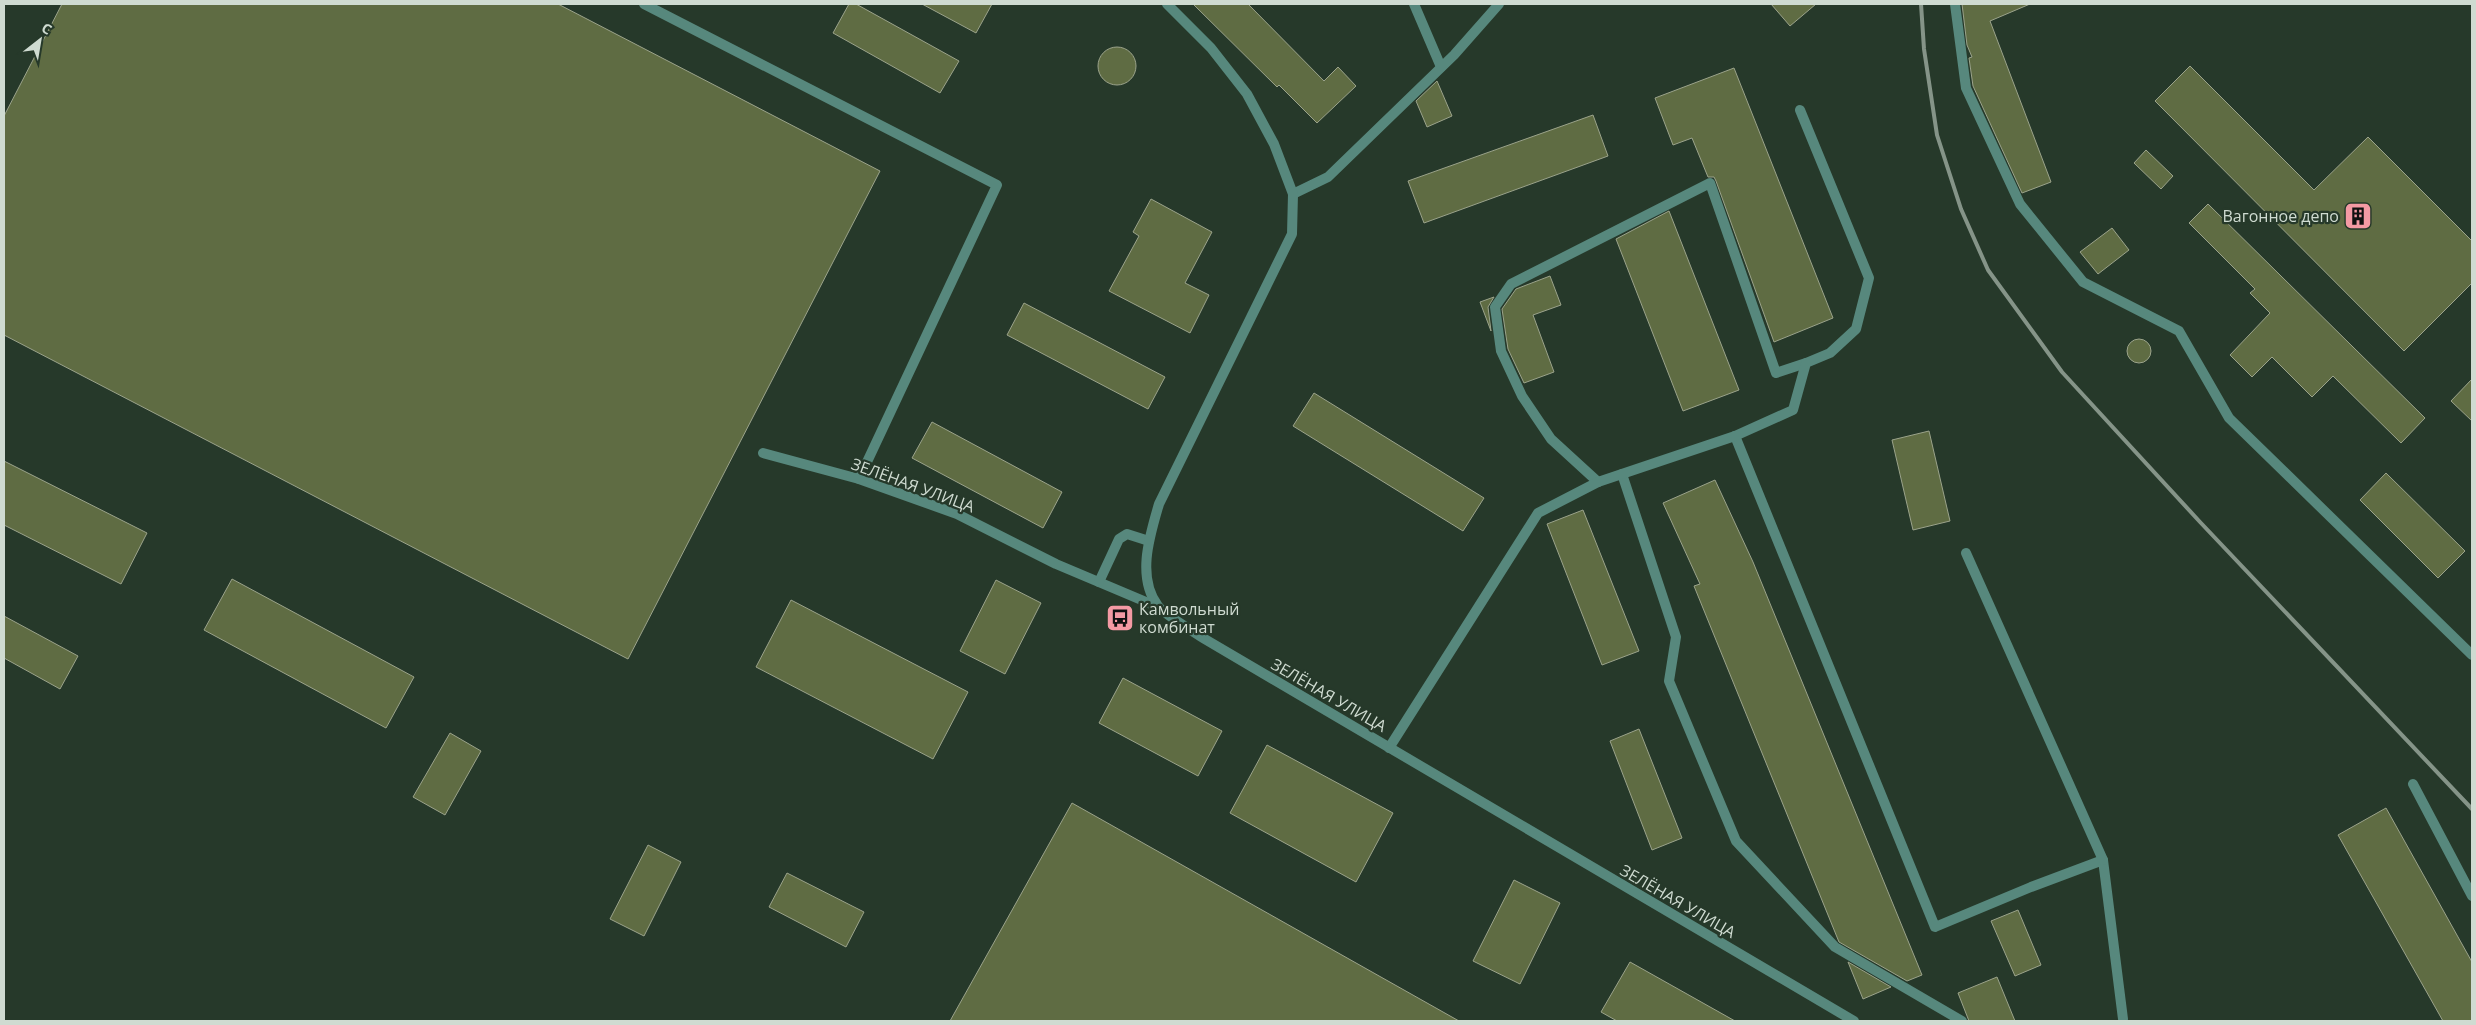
<svg xmlns="http://www.w3.org/2000/svg" width="2476" height="1025" viewBox="0 0 2476 1025" font-family="'Open Sans',sans-serif">
<rect width="100%" height="100%" fill="#26392a"/>
<g fill="#5f6c43" stroke="#9ba38b">
<polygon points="62,4 558,4 880,171 628,659 4,335 4,116"/>
<polygon points="849,4 856,4 959,61 940,93 833,33"/>
<polygon points="922,4 992,4 976,33"/>
<polygon points="1193,4 1248,4 1324,81 1338,67 1356,86 1317,123 1279,85 1277,87"/>
<polygon points="1771,4 1816,4 1790,26"/>
<polygon points="1962,4 2030,4 1990,21 2051,182 2022,193 1973,86 1969,58 1972,57 1967,45"/>
<circle cx="1117" cy="66" r="19"/>
<polygon points="2190,66 2314,190 2368,137 2472,241 2472,283 2404,351 2155,101"/>
<polygon points="1734,68 1833,318 1774,342 1716,181 1714,177 1708,177 1692,138 1673,145 1655,98"/>
<polygon points="1437,81 1452,116 1427,127 1416,101"/>
<polygon points="1593,115 1608,156 1424,223 1408,181"/>
<polygon points="2146,150 2173,176 2161,189 2134,163"/>
<polygon points="1151,199 1212,232 1185,283 1209,295 1190,333 1109,291 1139,236 1133,232"/>
<polygon points="2208,204 2425,418 2401,443 2333,376 2312,397 2272,357 2252,377 2230,355 2270,313 2250,293 2255,289 2189,223"/>
<polygon points="1669,211 1739,390 1683,411 1616,239"/>
<polygon points="2112,228 2129,250 2098,274 2080,252"/>
<polygon points="1550,276 1561,305 1533,315 1554,372 1524,383 1508,349 1502,309 1516,289"/>
<polygon points="1494,297 1488,307 1491,331 1480,302"/>
<polygon points="1024,303 1165,377 1148,409 1007,335"/>
<circle cx="2139" cy="351" r="12"/>
<polygon points="2472,379 2472,421 2451,401"/>
<polygon points="1314,393 1484,498 1463,531 1293,426"/>
<polygon points="932,422 1062,492 1043,528 912,458"/>
<polygon points="1929,431 1950,521 1913,530 1892,440"/>
<polygon points="4,461 147,533 121,584 4,525"/>
<polygon points="2386,473 2465,551 2438,578 2360,500"/>
<polygon points="1715,480 1753,562 1922,975 1907,981 1839,942 1694,586 1700,584 1663,503"/>
<polygon points="1583,510 1639,651 1602,665 1547,524"/>
<polygon points="232,579 414,677 386,728 204,630"/>
<polygon points="996,580 1041,603 1005,674 960,651"/>
<polygon points="791,600 968,692 933,759 756,667"/>
<polygon points="4,616 78,656 60,689 4,658"/>
<polygon points="1123,678 1222,731 1198,776 1099,723"/>
<polygon points="1639,729 1682,838 1652,850 1610,741"/>
<polygon points="450,733 481,751 445,815 413,797"/>
<polygon points="1267,745 1393,813 1356,882 1230,813"/>
<polygon points="1072,803 1459,1021 950,1021"/>
<polygon points="2386,808 2472,962 2472,1021 2443,1021 2338,835"/>
<polygon points="648,845 681,862 644,936 610,919"/>
<polygon points="787,873 864,912 846,947 769,907"/>
<polygon points="1514,880 1560,903 1520,984 1473,961"/>
<polygon points="2018,910 2041,965 2015,976 1991,921"/>
<polygon points="1630,962 1735,1021 1617,1021 1601,1012"/>
<polygon points="1848,962 1891,987 1863,999"/>
<polygon points="1997,977 2015,1021 1969,1021 1958,993"/>
</g>
<g fill="none" stroke-linecap="round" stroke-linejoin="round">
<g stroke="#57887d" stroke-width="10">
<polyline points="644,4 997,185 859,479"/>
<polyline points="1414,4 1441,67"/>
<polyline points="1955,4 1966,88 2020,204 2083,282 2179,331 2229,418 2472,655"/>
<polyline points="1293,194 1328,177 1454,55 1499,4"/>
<polyline points="1735,436 1935,927 2031,887 2103,860 2123,1019"/>
<polyline points="763,453 859,479 957,514 1056,564 1158,607"/>
<polyline points="1622,474 1676,637 1669,681 1736,841 1835,947 1962,1021"/>
<polyline points="1598,482 1551,439 1522,396 1501,351 1495,307 1511,284 1710,183 1776,373 1806,363"/>
<polyline points="1966,553 2103,860"/>
<polyline points="1099,582 1119,539 1127,534 1149,541"/>
<polyline points="1389,748 1538,513 1598,482 1735,436 1793,410 1806,363 1830,353 1856,329 1869,278 1800,110"/>
<polyline points="2413,784 2472,896"/>
</g>
<path stroke="#57887d" stroke-width="10" d="M 1167,4 L 1211,48 L 1247,94 L 1274,144 L 1293,194 L 1292,234 L 1159,504 C 1150,535 1136,577 1158,606 C 1165,615 1193,631 1203,638 L 1854,1021"/>
<polyline stroke="#859488" stroke-width="4" points="1921,4 1924,49 1937,135 1961,209 1988,270 2062,372 2200,522 2472,809"/>
</g>
<defs>
<g id="building-square" transform="scale(1.4375)"><rect x="-9" y="-9" width="18" height="18" rx="4" fill="#f49aa4" stroke="#26392a"/><path d="M-4-6H4V6H1V3H-1V6H-4ZM-2.5-4.3h1.7v1.8h-1.7ZM.8-4.3h1.7v1.8H.8ZM-2.5-1h1.7V.8h-1.7ZM.8-1h1.7V.8H.8Z" fill="#111"/></g>
<g id="bus-square" transform="scale(1.4375)"><rect x="-9" y="-9" width="18" height="18" rx="4" fill="#f49aa4" stroke="#26392a"/><path d="M-5-6H5V4H4V6H2V4H-2V6H-4V4H-5ZM-3.5-4V0h7V-4ZM-3.5 1.2v1.5H-2V1.2ZM2 1.2v1.5H3.5V1.2Z" fill="#111"/></g>
</defs>
<g fill-rule="evenodd">
<use href="#building-square" x="2358" y="216"/>
<use href="#bus-square" x="1120" y="618"/>
</g>
<g text-anchor="middle" dominant-baseline="central" stroke-width="4.5" stroke-linejoin="round" paint-order="stroke">
<g font-size="16" fill="#cfdbd1" stroke="#26392a" text-anchor="end">
<text x="2339" y="216">Вагонное депо</text>
<text x="1139" y="609" text-anchor="start">Камвольный<tspan x="1139" dy="18">комбинат</tspan></text>
</g>
<g font-size="16" fill="#cfdbd1" stroke="#26392a">
<text transform="translate(913 485) rotate(20)">ЗЕЛЁНАЯ УЛИЦА</text>
<text transform="translate(1329 695) rotate(30)">ЗЕЛЁНАЯ УЛИЦА</text>
<text transform="translate(1678 901) rotate(30)">ЗЕЛЁНАЯ УЛИЦА</text>
</g>
</g>
<rect width="2476" height="1025" fill="none" stroke="#cfdbd1" stroke-width="10"/>
<g transform="translate(40 40) rotate(31)" stroke="#26392a" stroke-width="4" paint-order="stroke">
<path d="M0-4L9 19L0 12L-9 19Z" fill="#cfdbd1"/>
<text y="-8" font-size="14" font-weight="bold" text-anchor="middle" fill="#cfdbd1">С</text>
</g>
</svg>
